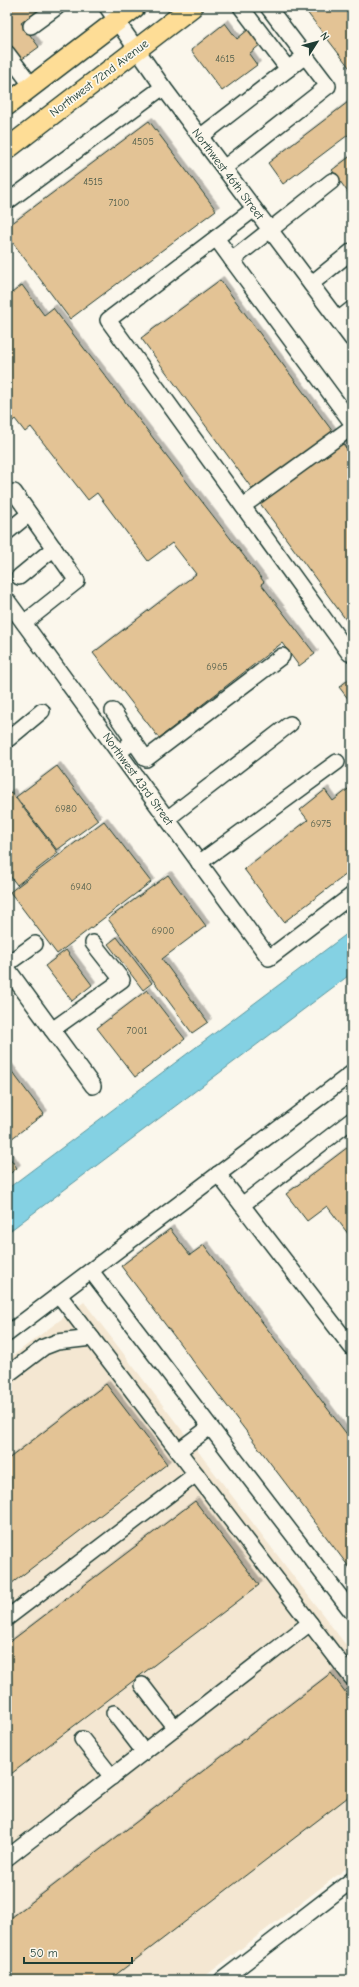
<svg xmlns="http://www.w3.org/2000/svg" width="359" height="1987" viewBox="0 0 359 1987" font-family="'Comic Neue',sans-serif">
<defs>
<filter id="shadow"><feDropShadow dx="3.5" dy="-3.5" stdDeviation="0" flood-color="#0004"/></filter>
</defs>
<rect width="100%" height="100%" fill="#fbf7ec"/>
<filter id="ink" filterUnits="userSpaceOnUse"><feTurbulence type="fractalNoise" baseFrequency=".025" numOctaves="2"/><feDisplacementMap in="SourceGraphic" scale="8" xChannelSelector="R" yChannelSelector="G"/><feConvolveMatrix kernelMatrix="1 2 1 2 8 2 1 2 1" color-interpolation-filters="sRGB"/></filter>
<g filter="url(#ink)">
<polygon fill="#f4e7d2" points="84,1302 352,1653 352,1864 200,1980 7,1980 7,1360"/>
<polygon fill="#84d1e3" stroke="#5c969d" points="352,930 352,973 7,1233 7,1189"/>
<g fill="#e3c395" stroke="#1f3d34" filter="url(#shadow)">
<polygon points="7,7 43,7 21,23 39,47 21,60 7,41"/>
<polygon points="303,7 352,7 352,71"/>
<polygon points="225,23 237,39 249,29 261,44 249,54 257,65 222,91 191,50"/>
<polygon points="352,99 352,132 283,184 268,163"/>
<polygon points="149,121 216,210 70,319 7,235 7,227"/>
<polygon points="352,155 352,198 332,170"/>
<polygon points="220,280 333,432 253,490 141,338"/>
<polygon points="22,285 44,315 53,308 264,582 261,584 315,654 299,666 282,643 159,738 93,653 196,574 172,543 148,561 97,493 88,500 31,427 25,432 15,419 7,426 7,297"/>
<polygon points="341,441 352,456 352,628 259,502"/>
<polygon points="352,677 352,704 339,687"/>
<polygon points="57,766 98,820 57,850 16,797"/>
<polygon points="352,786 352,870 284,922 244,869 308,820 300,810 325,790 333,801"/>
<polygon points="11,792 58,853 17,885 7,872 7,795"/>
<polygon points="104,821 151,882 57,954 10,892"/>
<polygon points="168,875 206,926 162,959 208,1022 192,1033 108,919"/>
<polygon points="117,937 152,983 143,990 108,944"/>
<polygon points="66,950 92,985 72,1001 45,966"/>
<polygon points="147,990 185,1039 135,1077 97,1028"/>
<polygon points="7,1065 44,1114 7,1142"/>
<polygon points="352,1144 352,1239 327,1206 307,1221 286,1194"/>
<polygon points="7,1154 17,1168 7,1176"/>
<polygon points="170,1229 190,1255 204,1245 352,1441 352,1571 121,1266"/>
<polygon points="106,1384 167,1464 7,1587 7,1460"/>
<polygon points="195,1501 259,1585 7,1777 7,1644"/>
<polygon points="331,1673 352,1701 352,1794 109,1980 7,1980 7,1921"/>
</g>
<g fill="none" stroke-linecap="round" stroke-linejoin="round">
<g stroke="#1f3d34" stroke-width="18">
<g id="minor">
<polyline points="107,7 163,87 352,339"/>
<polyline points="241,7 288,69"/>
<polyline points="31,26 57,7"/>
<polyline points="7,53 32,86"/>
<polyline points="200,137 305,56"/>
<polyline points="224,168 328,86 268,7"/>
<polyline points="332,181 232,260 352,423"/>
<polyline points="7,202 163,87"/>
<polyline points="216,238 108,320 349,653"/>
<polyline points="232,260 216,238 254,209"/>
<polyline points="311,284 352,251"/>
<polyline points="338,320 352,309"/>
<polyline points="14,492 77,581 24,623"/>
<polyline points="243,506 352,427"/>
<polyline points="7,532 29,514"/>
<polyline points="19,577 54,548"/>
<polyline points="7,600 269,958 352,895"/>
<polyline points="113,711 133,740 126,747"/>
<polyline points="7,740 42,711"/>
<polyline points="133,740 146,759 282,656"/>
<polyline points="167,819 290,724"/>
<polyline points="199,863 337,762"/>
<polyline points="7,964 35,944"/>
<polyline points="7,968 93,1086"/>
<polyline points="52,1030 122,980 93,943"/>
<polyline points="218,1174 352,1348"/>
<polyline points="242,1205 352,1120"/>
<polyline points="91,1271 352,1612"/>
<polyline points="59,1295 352,1678"/>
<polyline points="7,1334 352,1073"/>
<polyline points="7,1375 44,1347 57,1342 92,1338"/>
<polyline points="178,1451 210,1427"/>
<polyline points="7,1618 196,1474"/>
<polyline points="142,1685 175,1728"/>
<polyline points="114,1713 144,1752"/>
<polyline points="82,1739 112,1777"/>
<polyline points="7,1858 310,1623"/>
<polyline points="222,1980 352,1880"/>
</g>
</g>
<g stroke="#1f3d34" stroke-width="23">
<g id="major">
<polyline points="7,105 135,7"/>
<polyline points="7,149 192,7"/>
</g>
</g>
<use href="#minor" stroke="#fbf7ec" stroke-width="15"/>
<use href="#major" stroke="#fedd96" stroke-width="20"/>
</g>
</g>
<g text-anchor="middle" dominant-baseline="central" stroke-width="3.5" stroke-linejoin="round" paint-order="stroke">
<g font-size="10" fill="#505e4c">
<text x="225" y="59">4615</text>
<text x="143" y="142">4505</text>
<text x="93" y="182">4515</text>
<text x="119" y="203">7100</text>
<text x="217" y="667">6965</text>
<text x="66" y="809">6980</text>
<text x="321" y="824">6975</text>
<text x="81" y="887">6940</text>
<text x="163" y="931">6900</text>
<text x="137" y="1031">7001</text>
</g>
<g font-size="12" fill="#1f3d34" stroke="#fbf7ec">
<text transform="translate(99 78) rotate(-37)">Northwest 72nd Avenue</text>
<text transform="translate(228 174) rotate(53)">Northwest 46th Street</text>
<text transform="translate(138 779) rotate(54)">Northwest 43rd Street</text>
</g>
</g>
<rect width="359" height="1987" fill="none" stroke="#fbf7ec" stroke-width="24"/>
<rect x="12" y="12" width="335" height="1963" fill="none" stroke="#1f3d34" stroke-width="1.5" filter="url(#ink)"/>
<g transform="translate(317 42) rotate(54)" stroke="#fbf7ec" stroke-width="3" paint-order="stroke">
<path d="M0-3L7 15L0 10L-7 15Z" fill="#1f3d34"/>
<text y="-6" font-size="11" font-weight="bold" text-anchor="middle" fill="#1f3d34">N</text>
</g>
<path d="M24 1957v6h108v-6" fill="none" stroke="#1f3d34" stroke-width="2"/>
<text x="30" y="1957" font-size="12" fill="#1f3d34" stroke="#fbf7ec" stroke-width="3" paint-order="stroke">50 m</text>
</svg>
